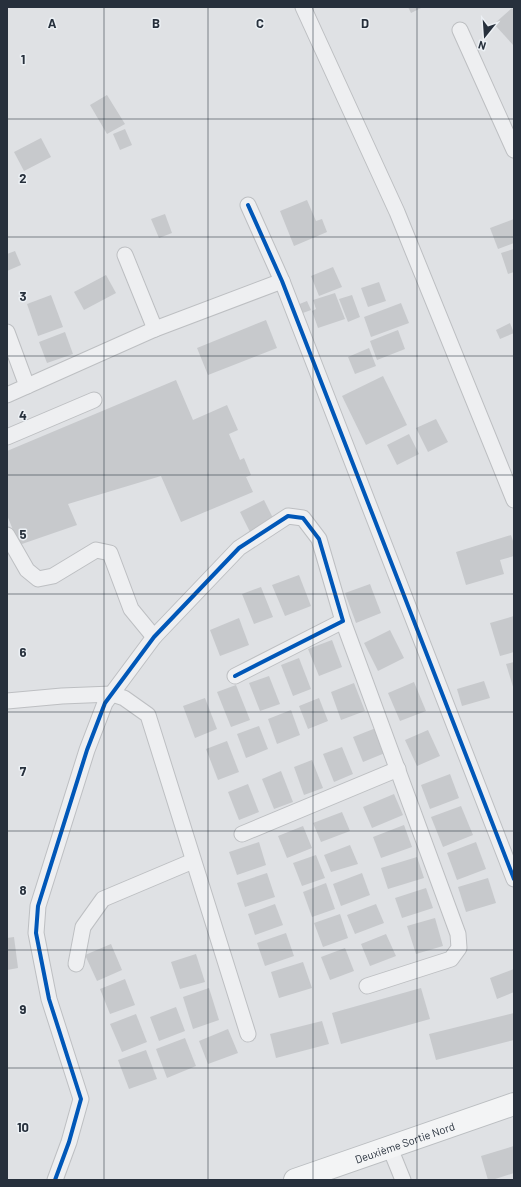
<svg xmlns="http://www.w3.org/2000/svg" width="521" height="1187" viewBox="0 0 521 1187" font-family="Barlow,sans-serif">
<rect width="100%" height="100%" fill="#dfe1e4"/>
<g fill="#c7c9cc">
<polygon points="408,7 423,7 411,13"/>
<polygon points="512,8 514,10 514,46 494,24"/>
<polygon points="107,95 125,124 107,134 90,105"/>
<polygon points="125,129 132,145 120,150 113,134"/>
<polygon points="41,138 51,157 24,171 14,152"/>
<polygon points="307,200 316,221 322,219 327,232 294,246 280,211"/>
<polygon points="165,214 172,233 159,238 151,219"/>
<polygon points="514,219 514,243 498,249 490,228"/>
<polygon points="514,249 514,272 508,274 501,253"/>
<polygon points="15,251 21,265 7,271 7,254"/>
<polygon points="333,267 342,287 319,296 311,276"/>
<polygon points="106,275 116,293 84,310 74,292"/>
<polygon points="379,282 386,301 368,307 361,288"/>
<polygon points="335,293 345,319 318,328 312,311 316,309 313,300"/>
<polygon points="51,295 63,327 38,336 27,304"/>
<polygon points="352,295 360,317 348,322 339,299"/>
<polygon points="307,301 311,310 300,314 297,305"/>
<polygon points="401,303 409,323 371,337 364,317"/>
<polygon points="266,320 277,348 208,375 197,348"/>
<polygon points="510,323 514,333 500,339 496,330"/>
<polygon points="398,330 405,349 377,360 370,341"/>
<polygon points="65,332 73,354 47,363 39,342"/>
<polygon points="369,348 376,366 355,374 348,357"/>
<polygon points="383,376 407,425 366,445 342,396"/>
<polygon points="176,380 193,420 227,405 238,430 229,434 240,460 244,458 251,475 246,477 253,492 181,522 161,476 68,504 77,525 19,545 7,515 7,451"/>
<polygon points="436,419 448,442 428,452 416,428"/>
<polygon points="409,434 419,454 397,465 387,445"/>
<polygon points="264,500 274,520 250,532 240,512"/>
<polygon points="511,535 514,544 514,556 500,560 504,574 466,585 456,552"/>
<polygon points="299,575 311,606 285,616 272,585"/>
<polygon points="370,584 381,613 356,623 345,593"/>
<polygon points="261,587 273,617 254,624 242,594"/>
<polygon points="514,616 514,652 500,656 490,623"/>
<polygon points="239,618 249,645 220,656 210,630"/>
<polygon points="390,630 404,658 378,671 364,643"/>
<polygon points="332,640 342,667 319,676 308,649"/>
<polygon points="299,658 311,689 293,696 281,665"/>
<polygon points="514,662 514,690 506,664"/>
<polygon points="269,676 280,704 260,711 249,683"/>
<polygon points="484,681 490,698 462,706 457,689"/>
<polygon points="414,682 426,711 400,721 388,693"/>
<polygon points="354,683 365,711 341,720 331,692"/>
<polygon points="236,685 250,720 231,727 217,692"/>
<polygon points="205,698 217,729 195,738 183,706"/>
<polygon points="319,698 328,721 308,729 299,706"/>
<polygon points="291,710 300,735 277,744 268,719"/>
<polygon points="259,726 268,749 246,758 237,734"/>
<polygon points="376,728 385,753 363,762 353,737"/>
<polygon points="428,730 440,756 417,766 405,740"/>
<polygon points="227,741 239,772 218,780 206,749"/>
<polygon points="342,747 353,774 334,782 323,754"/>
<polygon points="312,760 323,788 304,795 294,767"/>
<polygon points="281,771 293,802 274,809 262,779"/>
<polygon points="450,774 459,798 430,809 421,785"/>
<polygon points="248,784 259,812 239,820 228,792"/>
<polygon points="394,794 403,815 372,828 363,807"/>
<polygon points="461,806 473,835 443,847 431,817"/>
<polygon points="342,812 350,831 321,842 313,823"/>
<polygon points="404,825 412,847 381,858 373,837"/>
<polygon points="303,826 312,848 287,858 278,836"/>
<polygon points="259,842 266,865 237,875 229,852"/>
<polygon points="476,842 486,869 457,880 447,853"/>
<polygon points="350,845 358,864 331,872 324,855"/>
<polygon points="316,855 325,878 302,886 293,863"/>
<polygon points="417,857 424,878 388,889 381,868"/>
<polygon points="267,873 275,897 245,907 237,883"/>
<polygon points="362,873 370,895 341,906 333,884"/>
<polygon points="488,878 496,903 466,912 458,887"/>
<polygon points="326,883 335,909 312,917 303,892"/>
<polygon points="426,888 433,908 402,918 395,898"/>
<polygon points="275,904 283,925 255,935 248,914"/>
<polygon points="376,904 384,923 355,934 347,915"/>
<polygon points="340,914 348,938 323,947 314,923"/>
<polygon points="435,918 443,946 416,954 407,926"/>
<polygon points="286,933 294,956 265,966 257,943"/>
<polygon points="386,934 396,956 370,966 361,944"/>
<polygon points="14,937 18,968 7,970 7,938"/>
<polygon points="111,944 122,970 97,981 85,955"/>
<polygon points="345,948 354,971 330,980 321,957"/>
<polygon points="196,954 205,982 180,989 171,962"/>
<polygon points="303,962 312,988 279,998 271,972"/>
<polygon points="514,969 514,992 497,999 490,978"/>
<polygon points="125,979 135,1005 110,1014 100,989"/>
<polygon points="209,988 219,1020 193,1029 183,997"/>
<polygon points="421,988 430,1019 341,1044 332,1013"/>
<polygon points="176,1007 185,1031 159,1041 150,1017"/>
<polygon points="514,1013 514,1040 436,1060 429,1034"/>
<polygon points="136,1014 147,1042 122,1052 110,1024"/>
<polygon points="322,1021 329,1044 276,1058 270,1034"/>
<polygon points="228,1029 238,1053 208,1064 199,1041"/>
<polygon points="185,1038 196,1066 167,1078 156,1049"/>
<polygon points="146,1050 157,1079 129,1089 118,1060"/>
<polygon points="514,1146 514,1173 492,1180 488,1180 481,1156"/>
</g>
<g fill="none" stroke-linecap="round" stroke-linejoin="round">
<g stroke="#bdbfc2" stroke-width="17">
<g id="street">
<polyline points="303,7 397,212 514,500"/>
<polyline points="460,30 514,150"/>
<polyline points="248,205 282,281 514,879"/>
<polyline points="125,255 155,329"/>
<polyline points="7,332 27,386"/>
<polyline points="7,395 155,329 282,281"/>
<polyline points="7,437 94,400"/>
<polyline points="7,535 27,570 38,579 53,576 96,550 110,553 131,609 154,637"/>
<polyline points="343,621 458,934 459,948 451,959 367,986"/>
<polyline points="7,701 62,696 112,694 124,698 148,715 248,1034"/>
<polyline points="242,834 398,769"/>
<polyline points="76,964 83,927 103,899 193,861"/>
<polyline points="390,1148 403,1180"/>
<polyline points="55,1180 69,1142 81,1099 49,999 36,933 38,906 87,750 105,703 154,637 239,548 288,516 303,518 319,539 343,621 235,676"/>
</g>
</g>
<g stroke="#bbbec1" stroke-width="24">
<g id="primary">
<path id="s1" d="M 295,1180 L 514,1104"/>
</g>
</g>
<use href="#street" stroke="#eeeff1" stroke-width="15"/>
<use href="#primary" stroke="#f3f4f5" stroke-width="22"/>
<g stroke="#ecf0f4" stroke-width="6">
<g id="cycleway">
<polyline points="248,205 282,281 514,879"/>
<polyline points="55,1180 69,1142 81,1099 49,999 36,933 38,906 87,750 105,703 154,637 239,548 288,516 303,518 319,539 343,621 235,676"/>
</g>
</g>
<use href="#cycleway" stroke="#0057b8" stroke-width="4"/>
</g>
<path fill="none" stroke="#27303c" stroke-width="1" stroke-opacity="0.55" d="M 104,7 L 104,1180M 208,7 L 208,1180M 313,7 L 313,1180M 417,7 L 417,1180M 7,119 L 514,119M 7,237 L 514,237M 7,356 L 514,356M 7,475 L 514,475M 7,594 L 514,594M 7,712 L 514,712M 7,831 L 514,831M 7,950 L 514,950M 7,1068 L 514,1068"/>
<g text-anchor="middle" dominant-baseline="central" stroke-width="3" stroke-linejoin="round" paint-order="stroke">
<g font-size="11" fill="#27303c" stroke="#ecf0f4">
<text stroke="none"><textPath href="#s1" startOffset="116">Deuxième Sortie Nord</textPath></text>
</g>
</g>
<g font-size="13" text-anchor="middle" font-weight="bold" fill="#27303c" stroke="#ecf0f4" stroke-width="3" stroke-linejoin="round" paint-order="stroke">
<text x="52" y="28">A</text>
<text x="156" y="28">B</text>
<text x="260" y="28">C</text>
<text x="365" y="28">D</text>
<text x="23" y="64">1</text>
<text x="23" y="183">2</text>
<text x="23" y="301">3</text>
<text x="23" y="420">4</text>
<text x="23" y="539">5</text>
<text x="23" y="657">6</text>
<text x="23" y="776">7</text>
<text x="23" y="895">8</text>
<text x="23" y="1014">9</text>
<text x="23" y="1132">10</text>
</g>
<rect width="521" height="1187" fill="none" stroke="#27303c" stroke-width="16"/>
<g transform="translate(485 36) rotate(197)" stroke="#ecf0f4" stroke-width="3" paint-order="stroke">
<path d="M0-3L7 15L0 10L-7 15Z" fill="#27303c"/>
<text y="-6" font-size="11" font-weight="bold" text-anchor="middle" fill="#27303c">N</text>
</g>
</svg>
